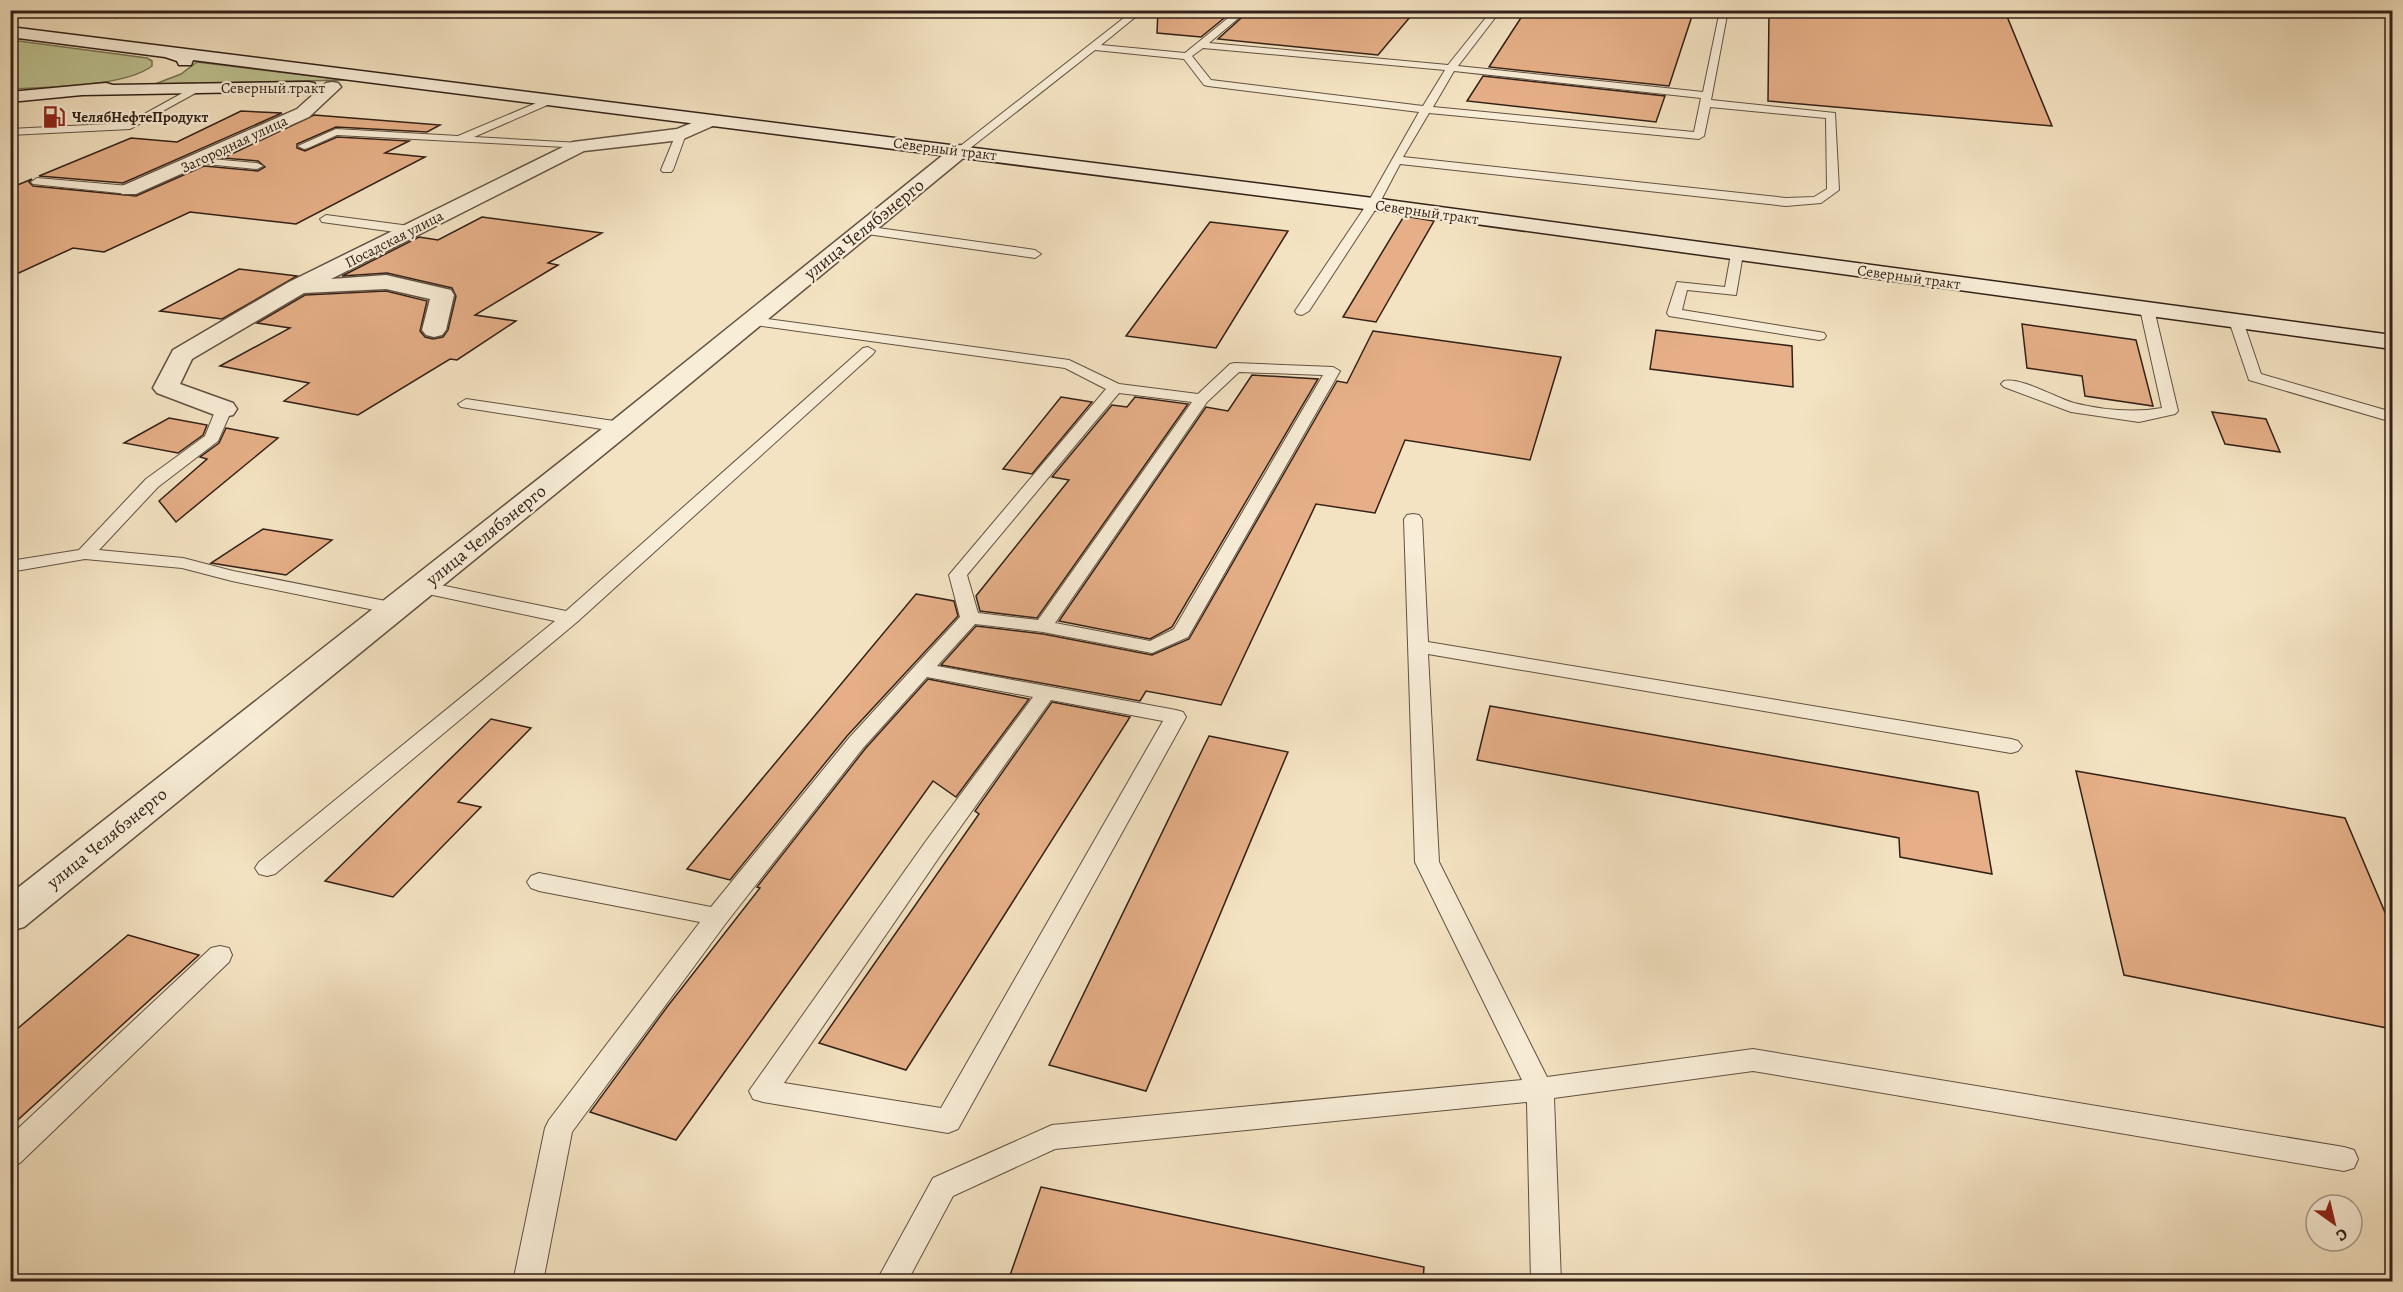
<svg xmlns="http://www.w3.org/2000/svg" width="2403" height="1292" viewBox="0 0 2403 1292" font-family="Alegreya,serif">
<rect width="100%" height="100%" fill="#f4e3c2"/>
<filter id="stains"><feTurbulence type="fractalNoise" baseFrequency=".00333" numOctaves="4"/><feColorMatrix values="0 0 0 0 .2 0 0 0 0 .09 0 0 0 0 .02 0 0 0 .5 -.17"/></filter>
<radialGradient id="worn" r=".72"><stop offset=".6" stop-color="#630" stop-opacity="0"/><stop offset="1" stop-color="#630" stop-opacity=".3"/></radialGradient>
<g fill="#bec392" stroke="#787255" stroke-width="1.5">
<path d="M 11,40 L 147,58 L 152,61 L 152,66 C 125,87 46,87 11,89 Z"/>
<polygon points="197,62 346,80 155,84 181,74"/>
</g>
<g fill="#e6af87" stroke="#322018" stroke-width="1.5">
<polygon points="1158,10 1234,10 1201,37 1157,33"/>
<polygon points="1250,10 1416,10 1378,55 1218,39"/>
<polygon points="1526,10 1694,10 1669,86 1489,67"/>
<polygon points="1769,10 1955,10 2006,14 2052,126 1768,101"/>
<polygon points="1483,76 1665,96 1656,122 1467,101"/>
<polygon points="241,111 282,113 123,183 39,176 131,138 177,142"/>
<polygon points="314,115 440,125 427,132 336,127 297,144 297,148 305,151 337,137 409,141 385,153 425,157 296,224 190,212 104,252 73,248 10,277 10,188 32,179 29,182 33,186 136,196 204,166 258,171 265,167 258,161 223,158"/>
<polygon points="1404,216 1434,221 1376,322 1343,317"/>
<polygon points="482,217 602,233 548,263 558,265 475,315 516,321 457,360 450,359 358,415 284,401 309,383 220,366 290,328 257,323 305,295 386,291 427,301 420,331 425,337 433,339 443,337 448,330 456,296 452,288 387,273 342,276 419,237 438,240"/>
<polygon points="1210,222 1288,231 1216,348 1126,336"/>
<polygon points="239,269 297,276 222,319 160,311"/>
<polygon points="2022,324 2136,340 2153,406 2085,396 2082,376 2027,368"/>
<polygon points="1656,330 1792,346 1793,387 1650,369"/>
<polygon points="1373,331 1561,357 1530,460 1405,440 1375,513 1316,504 1221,705 1146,691 1140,701 941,665 976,626 1043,634 1152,655 1189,639 1337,381 1347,383"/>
<polygon points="1252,375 1318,379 1172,627 1150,639 1059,621 1206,407 1228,411"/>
<polygon points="1061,397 1092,402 1032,474 1003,469"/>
<polygon points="1135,397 1188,404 1037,618 980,611 976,596 1069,480 1052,477 1112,405 1127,407"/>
<polygon points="2212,412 2266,419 2280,452 2225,444"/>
<polygon points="169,418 207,425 203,435 178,453 124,443"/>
<polygon points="226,428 278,438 176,522 159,501 207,459 200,457 219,443"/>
<polygon points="263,529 332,540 286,575 211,563"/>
<polygon points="916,594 954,601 958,616 847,736 730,880 687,869"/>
<polygon points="928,679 1029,699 956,797 933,781 676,1140 590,1112 667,1007 760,888 757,887 865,749"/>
<polygon points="1052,702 1130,717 906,1070 819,1043 979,814 975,811"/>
<polygon points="1490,706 1978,792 1992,874 1900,857 1899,838 1477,760"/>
<polygon points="491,719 531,728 458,802 481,807 393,897 325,881"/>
<polygon points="1209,736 1288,752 1146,1091 1049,1065"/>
<polygon points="2076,771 2345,818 2392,929 2392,1029 2124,975"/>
<polygon points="128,935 199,955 10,1127 10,1035"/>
<polygon points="1041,1187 1424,1267 1423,1281 1008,1281"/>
</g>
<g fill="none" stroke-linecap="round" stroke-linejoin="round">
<g stroke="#625142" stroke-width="2">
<g id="service">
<path d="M 1134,10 L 1144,10 L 1101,45 L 1185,53 L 1238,10 L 1248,10 L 1209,43 L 1448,65 L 1492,10 L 1501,10 L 1458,66 L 1703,92 L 1720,10 L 1728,10 L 1711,100 L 1835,113 L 1839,190 L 1821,203 L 1786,206 L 1400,164 L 1379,204 L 1309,311 L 1302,315 L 1297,314 L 1295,311 L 1367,204 L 1419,112 L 1208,86 L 1204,85 L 1184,59 L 1095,50 L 964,153 L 956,153 L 954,151 ZM 1203,48 L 1445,70 L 1423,106 L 1211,80 L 1192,56 ZM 1454,71 L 1701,98 L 1694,132 L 1433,107 ZM 1710,107 L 1826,118 L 1827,189 L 1814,197 L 1786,198 L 1403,157 L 1429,113 L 1699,139 L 1704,136 Z"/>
<polygon points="197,85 201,86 201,90 130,129 10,135 10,129 128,123"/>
<polygon points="548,98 553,101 552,103 474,137 580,143 586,146 584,148 337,135 308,148 304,149 298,146 336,129 458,136"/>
<polygon points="681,131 686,134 673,170 671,172 663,172 661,170 676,134"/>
<polygon points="200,158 257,163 263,166 257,169 196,163 194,161"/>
<polygon points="37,178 129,186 135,190 129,194 33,184 31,182"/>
<polygon points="326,215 410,226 416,230 410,234 322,222 320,219"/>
<polygon points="864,226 1035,250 1041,254 1035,258 860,233 858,230 860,227"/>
<polygon points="1737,250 1743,254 1736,295 1687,290 1682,310 1819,332 1824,333 1826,336 1824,339 1819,340 1669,316 1667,313 1677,282 1725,287 1731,254"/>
<path d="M 2147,305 L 2154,309 L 2178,411 L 2175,414 L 2139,422 L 2071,412 L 2004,387 L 2001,384 L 2004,381 C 2021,377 2056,398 2074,403 C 2102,410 2134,413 2162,408 L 2140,309 Z"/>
<path d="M 752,317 L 1069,360 L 1119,384 L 1198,394 L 1230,364 L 1235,363 L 1333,367 L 1340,371 L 1188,637 L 1152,653 L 1043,632 L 975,624 L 937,666 L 1176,710 L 1183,712 L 1186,717 L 958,1129 L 948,1133 L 763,1102 L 753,1099 L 749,1091 L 926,841 L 1033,697 L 927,677 L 863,748 L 726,923 L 572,1132 L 543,1282 L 513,1282 L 545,1128 L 549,1120 L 700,922 L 539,891 L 531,888 L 527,882 L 531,876 L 539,873 L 711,907 L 849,738 L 960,617 L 949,575 L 1106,389 L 1065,368 L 747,324 L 745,321 L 747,318 ZM 1239,372 L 1323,375 L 1174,629 L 1150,641 L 1055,623 L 1207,402 ZM 1119,393 L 1192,402 L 1038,620 L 978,613 L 967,575 ZM 1051,700 L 1163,721 L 941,1108 L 784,1083 L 942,853 Z"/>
<polygon points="2236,317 2243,321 2261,374 2392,412 2392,422 2249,380 2229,321"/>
<polygon points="868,347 875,351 873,354 577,622 275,874 267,876 259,874 255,868 259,862 555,621 414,591 412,587 414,583 421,581 566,611 863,348"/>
<polygon points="466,399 621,422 629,427 621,432 461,407 458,404"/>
<polygon points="224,404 232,409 218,441 158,487 99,550 183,558 233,571 401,604 403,608 401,612 394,614 232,581 182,568 85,559 10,572 10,561 79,550 146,479 205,436 216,409"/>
<polygon points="1413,514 1419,515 1422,519 1428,642 2011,739 2018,741 2022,746 2018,751 2011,753 1428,654 1439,862 1547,1077 1753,1049 2344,1147 2354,1150 2358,1159 2354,1168 2344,1171 1753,1071 1554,1098 1561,1282 1531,1282 1527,1102 1055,1149 953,1196 907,1282 876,1282 933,1178 1052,1125 1522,1080 1415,862 1404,519 1407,515"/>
<polygon points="220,946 229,948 232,955 229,962 20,1163 10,1166 10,1136 211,948"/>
</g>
</g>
<g stroke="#625142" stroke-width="3">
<g id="minor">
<polygon points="332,82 338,83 341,87 309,117 136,194 122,194 119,190 122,186 297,109 326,83"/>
<polygon points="709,116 715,117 718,121 715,125 681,140 584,151 331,279 386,275 451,290 454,295 446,330 442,335 434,337 426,335 422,330 430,299 386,289 304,293 192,359 180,384 233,403 237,409 233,415 224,417 215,415 157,393 153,388 173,350 289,282 573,142 677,129"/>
<polygon points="960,145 967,147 969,151 967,155 630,433 24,927 10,931 10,894 612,421 953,147"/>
</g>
</g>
<g stroke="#322018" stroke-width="3">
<g id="secondary">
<polygon points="10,27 1373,198 2392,335 2392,349 1373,210 193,60 191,65 179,65 177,61 165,57 10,37"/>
<polygon points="308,82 314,83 317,87 314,91 82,95 10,102 10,92 106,83 113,85"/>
</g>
</g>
<polyline stroke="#322018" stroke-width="2" stroke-dasharray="1 1.5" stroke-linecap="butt" points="116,18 139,10"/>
<use href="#service" fill="#f8edd7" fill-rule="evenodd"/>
<use href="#minor" fill="#f8edd7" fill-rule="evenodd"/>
<use href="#secondary" fill="#f8edd7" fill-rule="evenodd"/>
</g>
<defs>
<g id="fuel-bare" transform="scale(1.8)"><path d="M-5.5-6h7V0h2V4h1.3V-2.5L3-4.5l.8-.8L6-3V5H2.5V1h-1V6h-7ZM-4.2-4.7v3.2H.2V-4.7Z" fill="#8f2418" stroke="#f8edd7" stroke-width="2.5" paint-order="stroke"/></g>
</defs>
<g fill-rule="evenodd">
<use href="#fuel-bare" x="54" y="117"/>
</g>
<g text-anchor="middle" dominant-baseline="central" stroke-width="4.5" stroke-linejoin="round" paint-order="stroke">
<g font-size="15" fill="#322018" stroke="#f8edd7">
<text x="273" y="88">Северный тракт</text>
<text transform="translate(234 144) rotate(-25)">Загородная улица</text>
<text transform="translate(945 149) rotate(7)">Северный тракт</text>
<text transform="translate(1427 212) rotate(8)">Северный тракт</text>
<text transform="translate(394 239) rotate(-27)">Посадская улица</text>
<text transform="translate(1909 277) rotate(8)">Северный тракт</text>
</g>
<g font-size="15" font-weight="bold" fill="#322018" stroke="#f8edd7" text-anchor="start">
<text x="72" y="117">ЧелябНефтеПродукт</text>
</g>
<g font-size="18" fill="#322018" stroke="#f8edd7">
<text transform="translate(864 229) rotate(-39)">улица Челябэнерго</text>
<text transform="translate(486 535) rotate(-39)">улица Челябэнерго</text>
<text transform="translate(107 838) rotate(-39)">улица Челябэнерго</text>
</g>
</g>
<rect width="2403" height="1292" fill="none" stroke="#f4e3c2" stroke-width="36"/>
<rect x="12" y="12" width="2379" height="1268" fill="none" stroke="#322018" stroke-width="3"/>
<rect x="18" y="18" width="2367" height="1256" fill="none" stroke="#322018" stroke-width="1.5"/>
<g transform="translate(2334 1223) rotate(146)"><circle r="28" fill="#f8edd7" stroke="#a99b8b" stroke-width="1.5"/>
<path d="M0-4.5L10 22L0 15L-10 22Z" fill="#8f2418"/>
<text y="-9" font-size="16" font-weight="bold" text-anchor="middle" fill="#322018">С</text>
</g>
<rect width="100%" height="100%" filter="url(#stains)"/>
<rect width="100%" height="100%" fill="url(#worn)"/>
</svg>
